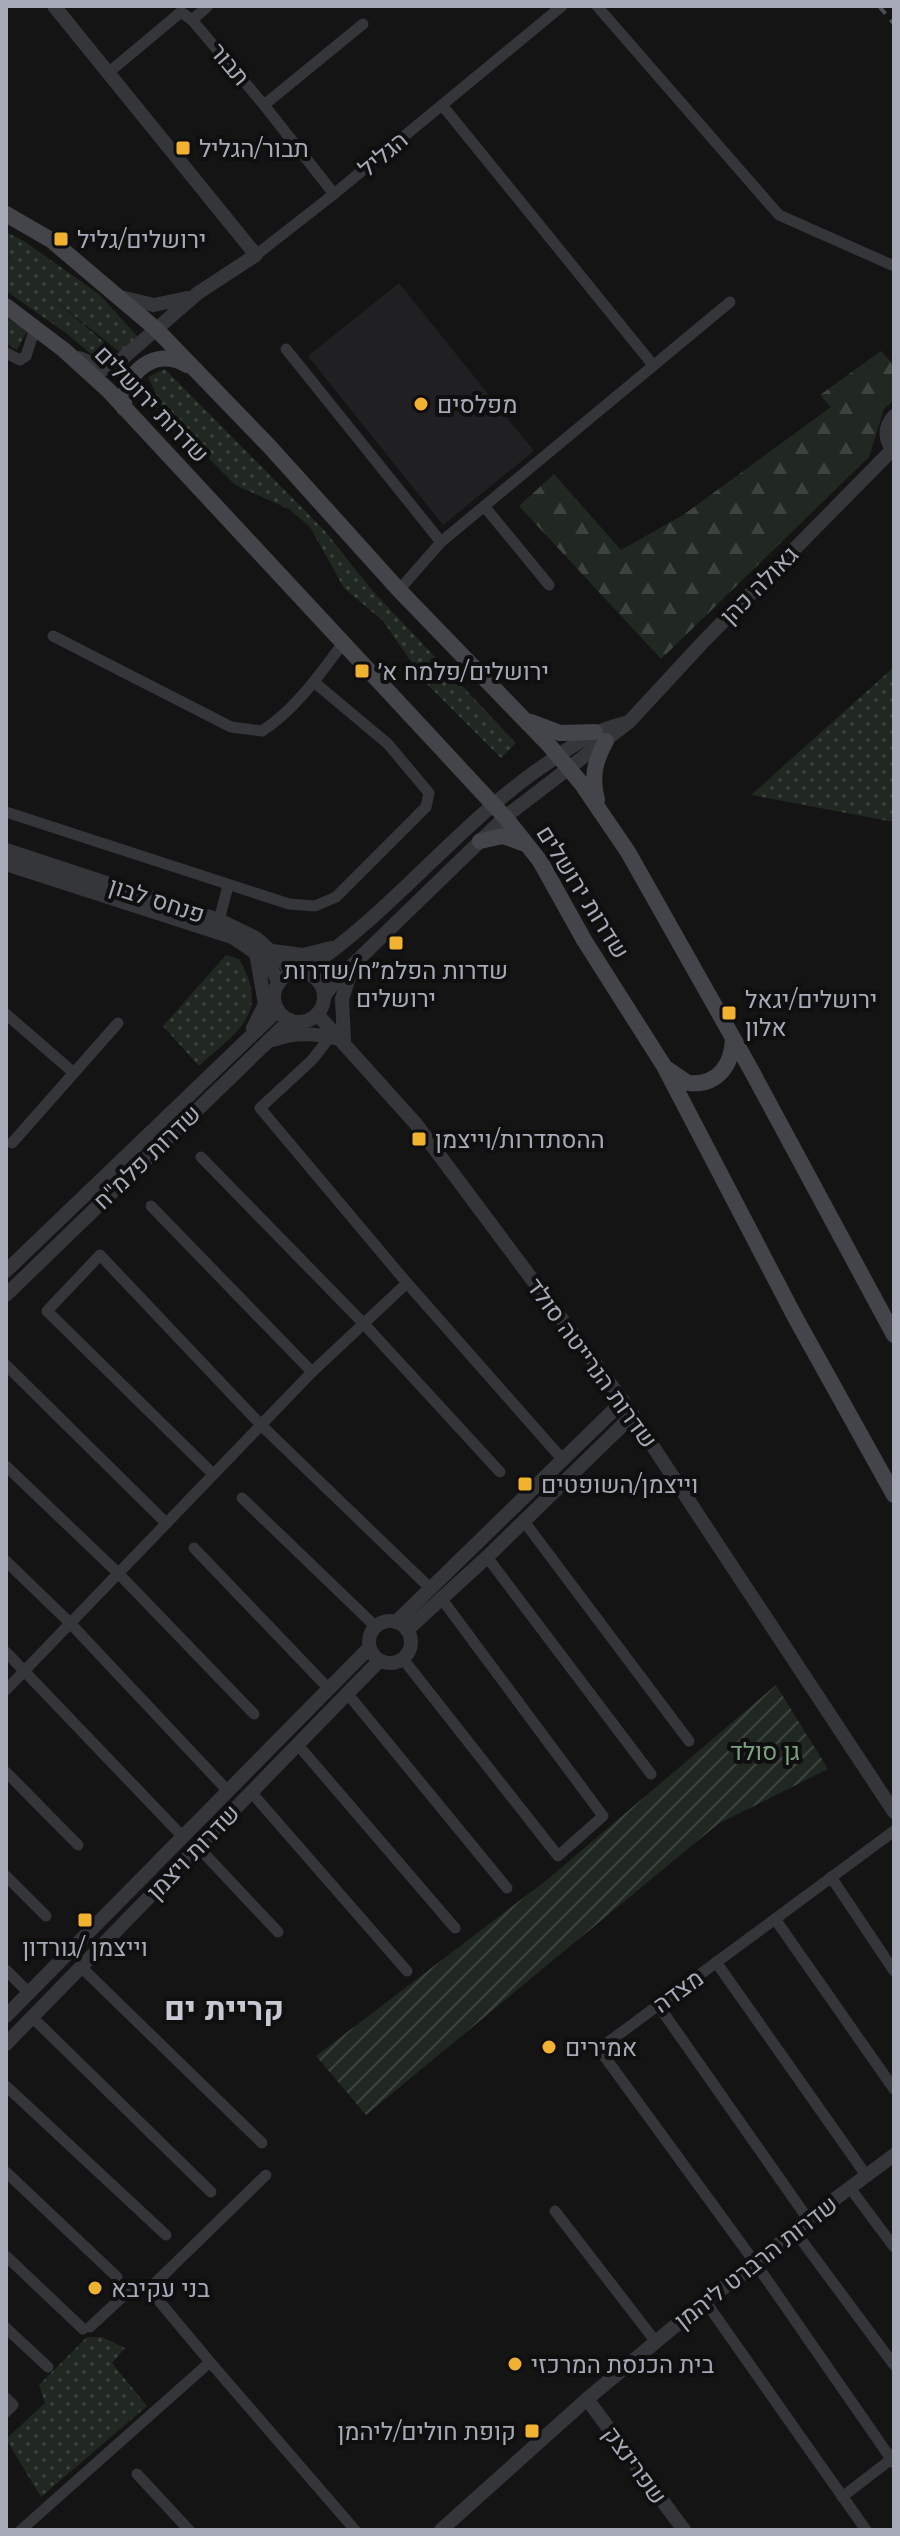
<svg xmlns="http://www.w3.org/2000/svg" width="900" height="2536" viewBox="0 0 900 2536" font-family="Montserrat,Heebo,sans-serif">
<defs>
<pattern id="forest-firs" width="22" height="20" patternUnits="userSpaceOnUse" patternTransform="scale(2)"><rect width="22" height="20" fill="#202821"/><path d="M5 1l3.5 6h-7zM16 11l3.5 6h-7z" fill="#3d443f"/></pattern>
<pattern id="park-dots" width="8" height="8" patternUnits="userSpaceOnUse" patternTransform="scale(2)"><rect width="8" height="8" fill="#202821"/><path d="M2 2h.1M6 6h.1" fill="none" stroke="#3d443f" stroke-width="1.8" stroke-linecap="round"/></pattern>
<pattern id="garden-furrows" width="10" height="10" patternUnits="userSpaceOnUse" patternTransform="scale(2)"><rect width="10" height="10" fill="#202821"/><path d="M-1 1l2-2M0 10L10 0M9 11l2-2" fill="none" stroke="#3d443f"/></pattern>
</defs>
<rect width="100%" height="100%" fill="#141415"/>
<polygon fill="#202022" points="399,283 534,451 443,525 308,356"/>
<polygon fill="url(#forest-firs)" points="881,351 894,365 894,399 884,409 869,457 661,659 519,506 554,474 621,550 683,515 831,407 820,395"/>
<g fill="url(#park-dots)">
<polygon points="6,232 24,241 100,295 139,338 122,354 50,296 119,355 103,364 66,333 6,291 6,257 12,261 6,255"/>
<polygon points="6,317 27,331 17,350 6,343"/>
<polygon points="165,369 325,531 371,589 516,743 501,758 426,683 383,621 344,588 310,527 289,509 235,485 166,415 148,377"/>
<polygon points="894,667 894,822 751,795"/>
<path d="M 226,955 L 239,959 C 271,1015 238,1030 199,1066 L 163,1026 Z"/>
<polygon points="87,2337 102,2337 125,2348 112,2363 147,2406 41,2497 6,2439 45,2403 39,2385"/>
</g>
<polygon fill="url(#garden-furrows)" points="776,1685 828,1769 718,1824 366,2115 316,2056 548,1879"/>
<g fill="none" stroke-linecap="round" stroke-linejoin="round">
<g stroke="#35363a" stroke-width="11">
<polyline points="597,6 779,215 894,266"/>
<polyline points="192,20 208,6"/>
<polyline points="108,73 181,12 192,20 264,105 334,194"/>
<polyline points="264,105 363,24"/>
<polyline points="442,105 653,365"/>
<polyline points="256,255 334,194 562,6"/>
<polyline points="286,349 441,542"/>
<polyline points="6,353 20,360 26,356 35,328"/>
<polyline points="484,506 549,585"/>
<polyline points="399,590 441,542 730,302"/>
<path d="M 53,636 L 231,727 L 262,731 C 295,710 320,674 343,643"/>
<polyline points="6,812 289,904 315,906 336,897 426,807 429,793 388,744 314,682"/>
<polyline points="219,920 228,886"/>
<polyline points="6,1014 74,1073"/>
<polyline points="330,1037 312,1060 260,1108 407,1283 563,1460"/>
<polyline points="12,1143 118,1023"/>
<polyline points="201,1157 364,1324 500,1472"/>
<polyline points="151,1206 312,1372"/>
<polyline points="6,1365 166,1523"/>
<polyline points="6,1466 118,1573 254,1714"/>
<polyline points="213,1474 47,1311 100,1255 261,1425 430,1588"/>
<polyline points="242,1498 375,1626"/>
<polyline points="523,1520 689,1741"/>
<polyline points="194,1548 329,1689"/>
<polyline points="487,1557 651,1774"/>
<polyline points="6,1561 70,1623 228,1791"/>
<polyline points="6,1652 183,1837"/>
<polyline points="403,1659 558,1856 603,1816 441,1598"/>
<polyline points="6,1690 312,1372 407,1283"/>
<polyline points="347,1693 507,1888"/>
<polyline points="298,1745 455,1928"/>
<polyline points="6,1772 78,1845"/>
<polyline points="251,1792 407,1971"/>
<polyline points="894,1831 599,2049 756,2264 894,2463"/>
<polyline points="198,1847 278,1932"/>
<polyline points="6,1876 46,1916"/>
<polyline points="831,1877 894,1971"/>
<polyline points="775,1919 894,2089"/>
<polyline points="716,1962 866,2175"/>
<polyline points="81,1967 262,2143"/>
<polyline points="6,1970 29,1993"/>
<polyline points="658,2005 808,2219"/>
<polyline points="32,2017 211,2192"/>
<polyline points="6,2086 166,2235"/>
<polyline points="6,2172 117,2277"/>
<polyline points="850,2188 894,2247"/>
<polyline points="555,2211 656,2342"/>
<polyline points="794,2230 894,2365"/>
<polyline points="6,2256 83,2329"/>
<polyline points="705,2301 866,2530"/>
<polyline points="90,2327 132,2288 149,2289"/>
<polyline points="6,2328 48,2367"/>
<polyline points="210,2362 149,2289 266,2175"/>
<polyline points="6,2398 13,2405 6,2412"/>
<polyline points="137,2474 189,2530"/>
<polyline points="842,2497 894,2457"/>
<polyline points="21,2530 210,2362 355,2530"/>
</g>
<g stroke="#35363a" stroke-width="14">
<polyline points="54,6 256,255 198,293 116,364 105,369 79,358"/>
<polyline points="120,297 154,305 187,298"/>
<path d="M 894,416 C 884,427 884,440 894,451"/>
<polyline points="6,850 219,920 256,938 295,973"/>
<path d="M 6,864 L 232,937 C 253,950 268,960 279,983"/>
<polyline points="272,951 303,955 331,948"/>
<path d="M 303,972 C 393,912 459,822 549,762 C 573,745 595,730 625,723"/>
<circle cx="299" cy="997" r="25"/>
<polyline points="324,996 334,983 505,817 629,722 704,641 892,450"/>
<polyline points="317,1014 416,1124 623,1401 894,1812"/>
<polyline points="253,1028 265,1004 256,953"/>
<path d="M 273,1040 C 298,1031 318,1034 344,1040 L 342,999 L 352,968"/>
<polyline points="6,1271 278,1010"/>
<polyline points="6,1295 290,1020"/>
<circle cx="390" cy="1642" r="21"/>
<polyline points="396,1622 623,1401"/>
<polyline points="407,1630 487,1557 633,1415"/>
<polyline points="6,2016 369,1648"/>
<polyline points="6,2044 379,1661"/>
<polyline points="587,2399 684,2530"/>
<polyline points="441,2530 587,2399 705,2301 756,2264 808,2219 894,2155"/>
</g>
<g stroke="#43454a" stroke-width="16">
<polyline points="6,214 51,240 156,329 270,447 399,590 549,745 581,783 628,852 750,1068 894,1335"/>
<polyline points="6,306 64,350 108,390 505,817 540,861 584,940 664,1066 795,1317 894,1495"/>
<path d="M 124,408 C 122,374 155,345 187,365"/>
<polyline points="531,722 560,733 595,732"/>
<path d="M 597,800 C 591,777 595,761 606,741"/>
<polyline points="480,841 503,836 525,844"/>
<path d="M 669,1070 L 688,1083 C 717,1086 732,1066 733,1039"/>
</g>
<polyline stroke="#4c4e53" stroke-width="4" stroke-dasharray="10 8" stroke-linecap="butt" points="879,6 894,24"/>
</g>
<g fill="#f1b230" stroke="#0f0f10" stroke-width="3">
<rect x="175" y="140" width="16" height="16" rx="4"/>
<rect x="53" y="231" width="16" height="16" rx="4"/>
<circle cx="421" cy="404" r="8"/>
<rect x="354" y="663" width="16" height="16" rx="4"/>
<rect x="388" y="935" width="16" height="16" rx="4"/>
<rect x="721" y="1005" width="16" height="16" rx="4"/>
<rect x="411" y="1131" width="16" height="16" rx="4"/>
<rect x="517" y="1476" width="16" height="16" rx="4"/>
<rect x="77" y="1912" width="16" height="16" rx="4"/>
<circle cx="549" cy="2047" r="8"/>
<circle cx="95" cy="2288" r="8"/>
<circle cx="515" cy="2364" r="8"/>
<rect x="524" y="2423" width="16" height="16" rx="4"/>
</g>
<g text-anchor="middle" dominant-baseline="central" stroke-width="8" stroke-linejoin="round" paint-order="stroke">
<g font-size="24" fill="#a5aab6" stroke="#0f0f10">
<text transform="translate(230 64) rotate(50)">תבור</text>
<text transform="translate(383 154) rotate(-40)">הגליל</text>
<text transform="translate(152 404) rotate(46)">שדרות ירושלים</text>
<text transform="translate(759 585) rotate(-45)">גאולה כהן</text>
<text transform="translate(583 892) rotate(58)">שדרות ירושלים</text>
<text transform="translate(157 900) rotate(18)">פנחס לבון</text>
<text transform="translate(147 1157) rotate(-44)">שדרות פלמ"ח</text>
<text transform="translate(592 1363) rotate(54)">שדרות הנרייטה סולד</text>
<text transform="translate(193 1852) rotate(-46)">שדרות ויצמן</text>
<text transform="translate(678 1991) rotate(-36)">מצדה</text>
<text transform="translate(756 2262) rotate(-38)">שדרות הרברט ליהמן</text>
<text transform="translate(635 2465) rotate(54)">שפרינצק</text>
</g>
<g font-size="24" fill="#a5aab6" stroke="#0f0f10" text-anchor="start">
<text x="199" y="148">תבור/הגליל</text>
<text x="77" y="239">ירושלים/גליל</text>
<text x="437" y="404">מפלסים</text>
<text x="378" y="671">ירושלים/פלמח א׳</text>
<text x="396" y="970" text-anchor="middle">שדרות הפלמ״ח/שדרות<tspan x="396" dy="28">ירושלים</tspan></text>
<text x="745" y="999">ירושלים/יגאל<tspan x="745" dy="28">אלון</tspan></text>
<text x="435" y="1139">ההסתדרות/וייצמן</text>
<text x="541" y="1484">וייצמן/השופטים</text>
<text x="85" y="1947" text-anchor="middle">וייצמן /גורדון</text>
<text x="565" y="2047">אמירים</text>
<text x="111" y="2288">בני עקיבא</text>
<text x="531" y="2364">בית הכנסת המרכזי</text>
<text x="516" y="2431" text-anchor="end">קופת חולים/ליהמן</text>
</g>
<g font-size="24" fill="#7ca17f" stroke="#0f0f10">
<text x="765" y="1751">גן סולד</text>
</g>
<g font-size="32" font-weight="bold" fill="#c6c9d2" stroke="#0f0f10">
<text x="224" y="2008">קריית ים</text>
</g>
</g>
<rect width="900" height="2536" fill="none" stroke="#a5aab6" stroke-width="16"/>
</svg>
